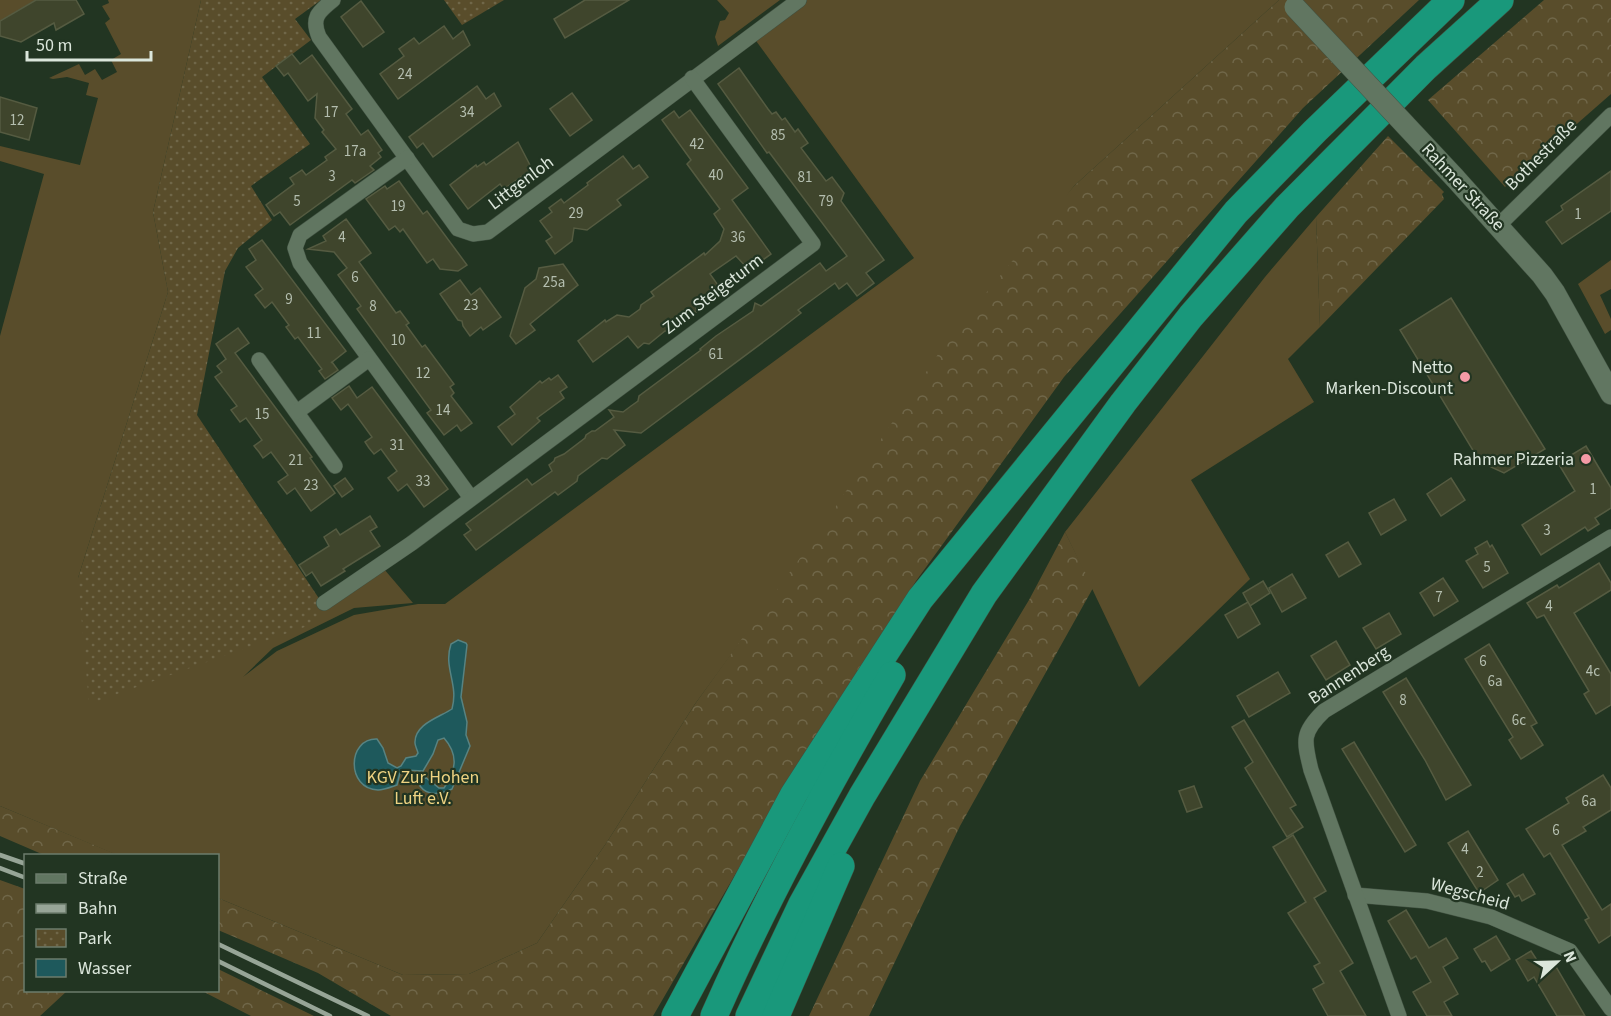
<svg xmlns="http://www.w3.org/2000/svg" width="1611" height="1016" viewBox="0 0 1611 1016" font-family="'Source Sans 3',sans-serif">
<defs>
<pattern id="forest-crowns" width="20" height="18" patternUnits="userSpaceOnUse" patternTransform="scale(1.5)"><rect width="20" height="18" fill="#594d2b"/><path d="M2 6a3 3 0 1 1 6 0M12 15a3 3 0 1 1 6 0" fill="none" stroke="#706749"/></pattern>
<pattern id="park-dots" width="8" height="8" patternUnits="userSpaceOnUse" patternTransform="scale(1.5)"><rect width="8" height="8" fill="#594d2b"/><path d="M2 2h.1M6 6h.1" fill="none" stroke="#706749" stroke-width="1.8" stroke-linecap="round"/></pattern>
</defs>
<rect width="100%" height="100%" fill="#223522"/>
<g fill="#594d2b">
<polygon points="0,0 36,0 0,21"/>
<polygon points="108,0 201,0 153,212 168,292 78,578 320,600 378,562 413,603 354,608 273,648 243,677 277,651 354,615 418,604 445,604 914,258 751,34 799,0 1279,0 1074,186 695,704 607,842 537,943 469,974 403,975 218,898 218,856 117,855 0,806 0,336 44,174 0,161 0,146 80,165 98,98 86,95 89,83 67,77 53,79 49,78 79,64 85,75 95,69 102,80 117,72 111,60 121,54 105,23 110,19 102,6 109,3"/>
<polygon points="717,0 780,0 718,46 715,37 720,21 725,20 729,13"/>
<polygon points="1316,217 1320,327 1288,359 1314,402 1191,480 1250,579 1139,687 1065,532 1265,277"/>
<polygon points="1611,260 1611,289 1600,295 1611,319 1611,330 1605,334 1578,284"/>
</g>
<g fill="url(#forest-crowns)">
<polygon points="1279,0 1419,0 1303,108 1064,377 916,581 779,799 653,1016 391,1016 318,973 218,930 218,898 403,975 469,974 537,943 607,842 695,704 818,533 949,338 1074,186"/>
<polygon points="1544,0 1611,0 1611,94 1505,187 1428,100"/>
<polygon points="1388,136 1444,192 1442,194 1444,199 1320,327 1316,217"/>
<polygon points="1065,532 1093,588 960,826 869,1016 809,1016 920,781 1029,600"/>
<polygon points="0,806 118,855 44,855 0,836"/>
<polygon points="0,880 25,889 26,990 67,991 40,1016 0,1016"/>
<polygon points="218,969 314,1016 251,1016 202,991 218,990"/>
</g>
<g fill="url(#park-dots)">
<polygon points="201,0 321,0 295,19 311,40 262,77 310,144 251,186 272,220 238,248 225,271 197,415 320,600 316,623 89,704 78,578 168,292 153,212"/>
<polygon points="444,0 504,0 462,25"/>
</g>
<path fill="#1e595c" stroke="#578382" stroke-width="1.5" d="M 458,640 L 466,643 L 467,645 L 461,697 L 467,722 L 466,735 L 470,746 L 452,789 C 441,794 428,797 420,786 L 425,777 L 439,788 L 444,788 C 456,771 459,755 444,738 L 438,740 L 433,754 L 423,771 L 404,770 L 400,773 L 397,785 C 391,787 384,790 378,790 C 346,789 347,738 377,739 L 383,748 L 388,763 L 397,768 L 401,766 L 406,758 L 416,756 L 418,753 C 417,749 415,746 415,743 C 414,724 440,717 452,709 C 459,684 443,668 451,644 Z"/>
<g fill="#3f452c" stroke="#555b41" stroke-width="1.5">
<polygon points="36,0 76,0 84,14 56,30 54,23 21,42 0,36 0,21"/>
<polygon points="585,0 629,0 565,38 554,19"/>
<polygon points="361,1 384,32 363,47 341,17"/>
<polygon points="444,26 453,39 463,31 470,45 398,99 380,74 404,56 399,49 414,38 419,44"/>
<polygon points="292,54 300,64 312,55 352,109 346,114 361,135 368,130 382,150 378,153 381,157 370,166 374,170 355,183 352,180 290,225 280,212 274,216 266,205 294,184 290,178 302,170 306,175 327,160 325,157 336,149 322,132 324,130 315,118 317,94 308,101 288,73 284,76 276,66"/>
<polygon points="739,68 768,109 772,114 776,112 782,120 785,118 795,132 798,129 808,143 801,148 826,181 832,177 844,193 841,201 884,260 866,273 874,283 857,296 847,283 839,289 835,283 798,310 801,313 774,334 641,433 614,430 625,445 607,459 602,458 578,476 577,481 558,495 555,492 476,550 464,535 471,530 466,524 527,479 532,485 552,471 549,465 554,461 555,458 564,454 585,438 586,435 592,431 595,431 614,417 609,410 623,412 631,406 638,401 639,396 701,350 700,349 716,336 753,311 755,303 761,306 820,263 826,271 847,256 769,152 767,153 718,84"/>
<polygon points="477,86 486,99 494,93 501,106 433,157 423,143 417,148 409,137"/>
<polygon points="572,93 592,120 570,136 550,109"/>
<polygon points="0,97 37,108 29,140 0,132"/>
<polygon points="690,110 748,188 732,200 771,254 749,270 736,256 710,274 720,288 696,305 696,312 690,310 669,325 668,331 665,331 649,344 644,343 638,348 628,336 593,362 578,341 605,320 606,322 617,315 629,317 640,309 641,305 654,296 651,292 704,253 705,255 720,241 724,229 714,214 720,209 687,164 691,160 662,120 674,111 679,118"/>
<polygon points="518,142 532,169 504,189 500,184 468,209 450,185 476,165 477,167 484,162 486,165"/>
<polygon points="623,156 633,169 639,165 648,177 617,200 621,205 587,230 574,228 572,241 555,254 546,241 552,237 540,221 552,212 549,208 561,199 564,203 588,185 587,183"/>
<polygon points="1611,171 1611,211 1562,244 1546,222 1563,210 1561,206"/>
<polygon points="399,181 423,214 427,211 467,265 458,271 440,269 433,259 427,263 403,229 400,232 395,226 389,230 366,199 385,186 387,189"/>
<polygon points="346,219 371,253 359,262 396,313 400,311 409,323 406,325 422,347 425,345 454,384 450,387 454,393 451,396 472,423 461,431 457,425 444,435 427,413 431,410 357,309 361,306 338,275 347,268 334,252 308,249 326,241 323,236"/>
<polygon points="262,240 346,351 331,363 332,362 338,370 325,379 319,371 322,369 298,337 295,339 286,327 289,325 272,302 265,308 255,295 263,289 246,267 256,260 249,249"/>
<polygon points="563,264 578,285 530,324 535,330 516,344 510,336 525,288 536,279 539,268"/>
<polygon points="460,280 471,295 480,288 501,317 483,330 481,327 470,336 463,326 462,321 458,320 440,294"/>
<polygon points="1451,298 1545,449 1504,473 1480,462 1400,330"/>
<polygon points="238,328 249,343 235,353 312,457 310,458 335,493 311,511 295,488 287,494 278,482 288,475 271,452 263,458 259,452 254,446 262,440 246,418 240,422 231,410 237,406 215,377 222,372 217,366 226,359 216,344"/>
<polygon points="558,375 567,387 560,392 564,398 537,418 540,421 512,445 498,427 515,414 510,407 540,381 542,383 549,378 551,380"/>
<polygon points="349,386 357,398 372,387 448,489 424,507 407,484 398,491 388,478 397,471 381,449 374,454 369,448 365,442 372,437 348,404 341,410 332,398"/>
<polygon points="1586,446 1611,488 1611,508 1595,518 1599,524 1588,531 1585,527 1541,555 1522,525 1575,491 1558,463"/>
<polygon points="345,478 353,489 342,497 334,486"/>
<polygon points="1451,478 1465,500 1441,516 1427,494"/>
<polygon points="1394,499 1406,520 1381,535 1369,513"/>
<polygon points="370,516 377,527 370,531 380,546 343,569 345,571 321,586 312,572 306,576 299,565 329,546 324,537 336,529 340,535"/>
<polygon points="1487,541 1490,547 1492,545 1508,573 1483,588 1466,561 1478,554 1475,548"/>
<polygon points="1348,542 1361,564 1339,577 1326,555"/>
<polygon points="1599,563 1611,583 1611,590 1574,613 1611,674 1611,705 1596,714 1584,694 1589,691 1544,615 1537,618 1527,603 1557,585 1559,588"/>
<polygon points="1292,574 1306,598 1282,612 1269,588"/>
<polygon points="1443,578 1458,601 1434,616 1420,593"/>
<polygon points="1263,581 1270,593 1250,606 1243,593"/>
<polygon points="1248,602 1260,624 1238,638 1225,615"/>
<polygon points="1389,613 1401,634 1376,649 1363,628"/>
<polygon points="1336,641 1350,665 1326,680 1311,656"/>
<polygon points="1489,644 1537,723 1531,726 1543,745 1521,759 1509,740 1513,737 1465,659"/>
<polygon points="1278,672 1290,693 1249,717 1237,696"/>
<polygon points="1406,678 1471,785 1446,800 1425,760 1383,692"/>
<polygon points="1244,720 1296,805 1290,808 1303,827 1287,837 1245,768 1253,762 1232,727"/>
<polygon points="1354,742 1416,845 1405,852 1342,749"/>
<polygon points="1603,775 1611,788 1611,810 1583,827 1586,831 1562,845 1602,910 1611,904 1611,935 1599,943 1585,920 1589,918 1550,853 1544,857 1526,829 1569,803 1566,798"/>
<polygon points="1194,786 1202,807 1187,812 1179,791"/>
<polygon points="1468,831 1498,880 1479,893 1448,843"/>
<polygon points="1293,835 1326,891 1314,898 1353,963 1340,971 1366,1016 1328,1016 1313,989 1324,983 1314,966 1320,963 1288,913 1306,902 1273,847"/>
<polygon points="1523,874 1535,894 1522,901 1519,895 1515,897 1507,884"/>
<polygon points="1406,910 1429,948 1446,938 1458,958 1443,967 1458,994 1444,1002 1452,1016 1427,1016 1413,992 1431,982 1416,956 1411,959 1388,921"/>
<polygon points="1496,936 1510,959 1491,971 1485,961 1482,962 1474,949"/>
<polygon points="1531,951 1544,971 1555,965 1585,1016 1557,1016 1534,977 1528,981 1516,960"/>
</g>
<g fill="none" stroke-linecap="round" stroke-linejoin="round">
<g stroke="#405141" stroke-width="16">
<g id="street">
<path d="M 333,0 C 318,12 311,18 319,37 L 458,229 L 473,234 L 488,232 L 799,0"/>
<polyline points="407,158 300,235 295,248 300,263 471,498"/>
<polyline points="1499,225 1611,115"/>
<polyline points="259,360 335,466"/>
<polyline points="297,412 369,359"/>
<polyline points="324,603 412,543 813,244 692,78"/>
<polyline points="1355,895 1427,901 1491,917 1570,951 1611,1009"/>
<path d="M 1399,1016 L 1311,770 C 1304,741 1301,733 1324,711 L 1611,537"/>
</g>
</g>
<g stroke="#405141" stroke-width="22">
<polyline id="secondary" points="1455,178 1542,275 1555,293 1611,394"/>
</g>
<g stroke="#405141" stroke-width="28">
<g id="highway">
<polyline points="675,1016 794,794 920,599 1236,212 1315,131 1451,0"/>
<path d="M 714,1016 C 766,898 827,786 892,675"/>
<polyline points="749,1016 802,904 862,796 984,594 1123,403 1191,316 1287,207 1426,67 1500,0"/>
<polyline points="776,1016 841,866"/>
</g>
</g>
<use href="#street" stroke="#617661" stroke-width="15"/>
<use href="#secondary" stroke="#617661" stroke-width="21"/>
<use href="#highway" stroke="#19987b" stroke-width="27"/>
<g stroke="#97a597" stroke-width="4.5">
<polyline points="0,855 26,864"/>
<polyline points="0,868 26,878"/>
<polyline points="218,944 368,1016"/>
<polyline points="218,961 330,1016"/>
</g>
<g stroke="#405141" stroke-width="22" stroke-linecap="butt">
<polyline id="secondary-bridge" points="1295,7 1455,178"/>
</g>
<use href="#secondary-bridge" stroke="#617661" stroke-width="21"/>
</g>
<g fill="#f49aa6" stroke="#223522" stroke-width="2">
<circle cx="1465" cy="377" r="6"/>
<circle cx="1586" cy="459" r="6"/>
</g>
<g text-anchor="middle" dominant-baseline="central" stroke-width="4.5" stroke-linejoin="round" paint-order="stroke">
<g font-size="15" fill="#b4beaf">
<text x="405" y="74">24</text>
<text x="331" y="112">17</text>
<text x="467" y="112">34</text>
<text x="17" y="120">12</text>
<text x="778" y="135">85</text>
<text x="697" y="144">42</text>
<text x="355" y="151">17a</text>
<text x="716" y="175">40</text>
<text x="332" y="176">3</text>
<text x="805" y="177">81</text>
<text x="297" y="201">5</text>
<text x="826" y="201">79</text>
<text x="398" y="206">19</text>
<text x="576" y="213">29</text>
<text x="1578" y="214">1</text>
<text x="342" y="237">4</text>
<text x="738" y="237">36</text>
<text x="355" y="277">6</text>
<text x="554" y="282">25a</text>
<text x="289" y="299">9</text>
<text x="471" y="305">23</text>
<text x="373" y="306">8</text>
<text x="314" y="333">11</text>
<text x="398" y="340">10</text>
<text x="716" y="354">61</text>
<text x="423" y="373">12</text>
<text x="443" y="410">14</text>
<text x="262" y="414">15</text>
<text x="397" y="445">31</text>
<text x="296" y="460">21</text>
<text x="423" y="481">33</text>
<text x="311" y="485">23</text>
<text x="1593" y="489">1</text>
<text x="1547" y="530">3</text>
<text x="1487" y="567">5</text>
<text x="1439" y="597">7</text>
<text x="1549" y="606">4</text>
<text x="1483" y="661">6</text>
<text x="1593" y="671">4c</text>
<text x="1495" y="681">6a</text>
<text x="1403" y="700">8</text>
<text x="1519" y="720">6c</text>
<text x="1589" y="801">6a</text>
<text x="1556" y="830">6</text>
<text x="1465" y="849">4</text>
<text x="1480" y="872">2</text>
</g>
<g font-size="18" fill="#dbe6db" stroke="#223522">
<text transform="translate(1541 155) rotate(-45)">Bothestraße</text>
<text transform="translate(521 183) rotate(-37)">Littgenloh</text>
<text transform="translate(1463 187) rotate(47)">Rahmer Straße</text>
<text transform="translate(713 294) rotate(-37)">Zum Steigeturm</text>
<text transform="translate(1349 675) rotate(-33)">Bannenberg</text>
<text transform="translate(1470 894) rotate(15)">Wegscheid</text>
</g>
<g font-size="18" fill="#dbe6db" stroke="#223522" text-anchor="end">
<text x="1453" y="367">Netto<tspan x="1453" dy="21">Marken-Discount</tspan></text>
<text x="1574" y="459">Rahmer Pizzeria</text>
</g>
<g font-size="18" fill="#eed382" stroke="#223522">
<text x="423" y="777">KGV Zur Hohen<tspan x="423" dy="21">Luft e.V.</tspan></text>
</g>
</g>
<rect x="24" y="854" width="195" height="138" fill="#223522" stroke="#6c7c6c" stroke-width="1.5"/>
<rect x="36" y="874" width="30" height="9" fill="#617661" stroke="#6c7c6c" stroke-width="1.5"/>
<text x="78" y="884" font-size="18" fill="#dbe6db">Straße</text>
<rect x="36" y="904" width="30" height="9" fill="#97a597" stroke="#6c7c6c" stroke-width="1.5"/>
<text x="78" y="914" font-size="18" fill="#dbe6db">Bahn</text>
<rect x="36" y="929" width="30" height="18" fill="url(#park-dots)" stroke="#6c7c6c" stroke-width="1.5"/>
<text x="78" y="944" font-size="18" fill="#dbe6db">Park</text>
<rect x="36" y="959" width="30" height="18" fill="#1e595c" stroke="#6c7c6c" stroke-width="1.5"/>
<text x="78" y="974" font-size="18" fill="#dbe6db">Wasser</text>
<g transform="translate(1557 962) rotate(68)" stroke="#223522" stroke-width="4.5" paint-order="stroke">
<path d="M0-4.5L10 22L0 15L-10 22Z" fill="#dbe6db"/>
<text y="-9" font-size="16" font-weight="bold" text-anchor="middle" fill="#dbe6db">N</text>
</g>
<path d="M27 51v9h124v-9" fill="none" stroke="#dbe6db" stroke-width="3"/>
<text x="36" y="51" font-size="18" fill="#dbe6db" stroke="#223522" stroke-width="4.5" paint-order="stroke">50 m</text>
</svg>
